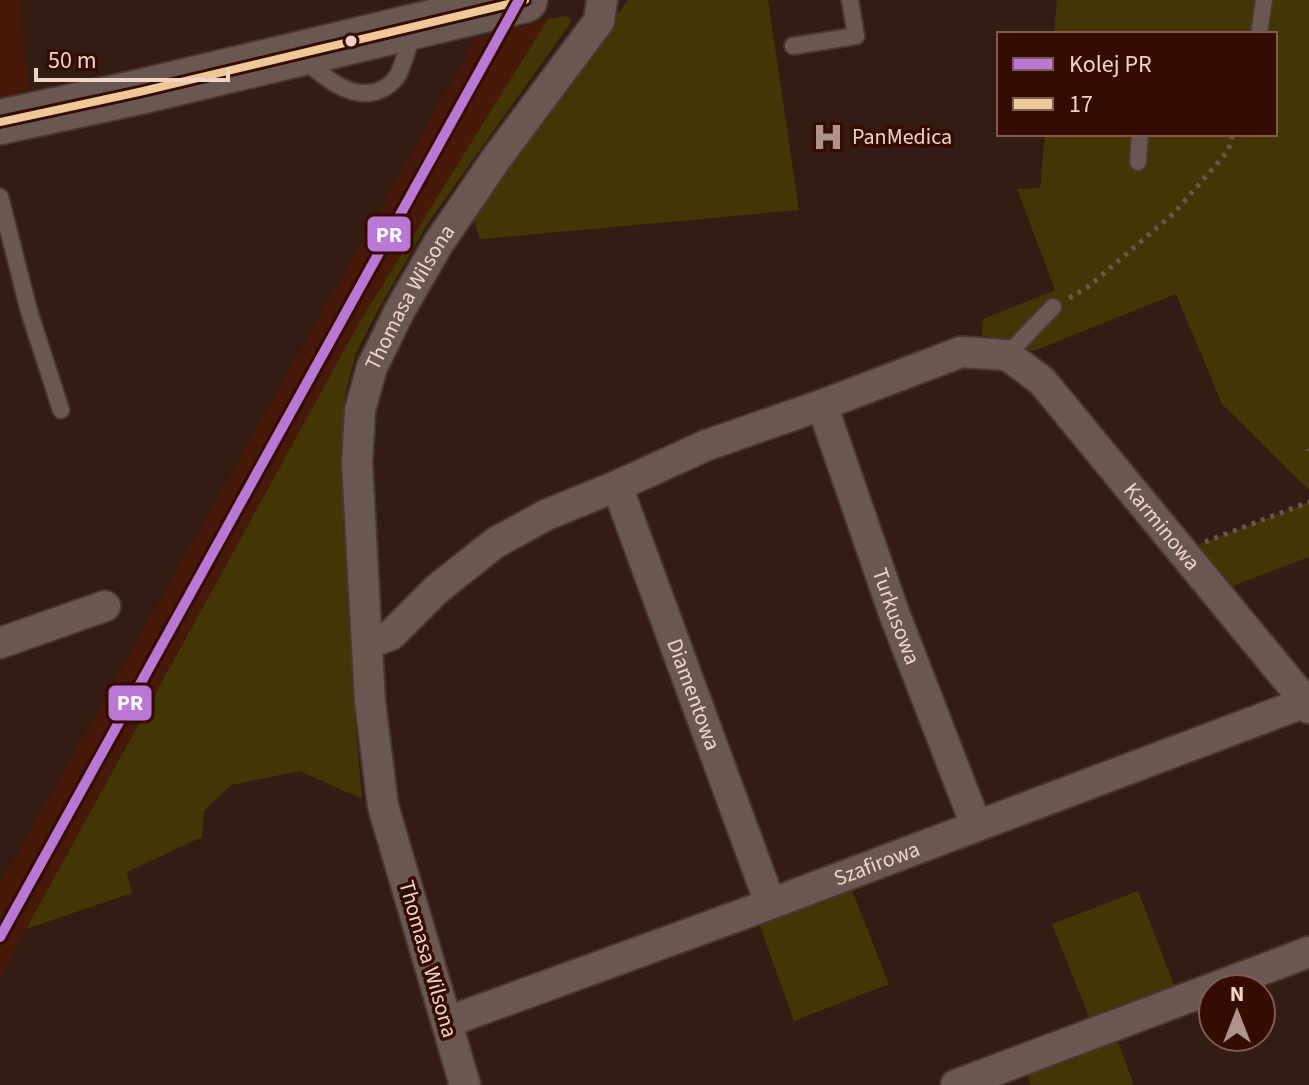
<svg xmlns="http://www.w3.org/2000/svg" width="1309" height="1085" viewBox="0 0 1309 1085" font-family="'Source Sans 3',sans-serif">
<rect width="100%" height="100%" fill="#331c14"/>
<g fill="#461908">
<polygon points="0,0 20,0 31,114 0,121"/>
<polygon points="548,19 359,323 119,758 0,978 0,884 476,38"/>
</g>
<g fill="#423704">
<polygon points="628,0 768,0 799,210 480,239 471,211"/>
<polygon points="1057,0 1309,0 1309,490 1222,404 1176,294 1034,351 982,335 983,319 1055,290 1017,189 1040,188 1045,134 1275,134 1275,34 1054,34"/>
<polygon points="566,16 571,19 569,25 428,223 378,310 356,353 345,395 341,463 355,719 362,799 300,771 231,785 204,811 202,837 127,872 132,893 26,929 359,323 548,19"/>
<polygon points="1309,502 1309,557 1216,592 1182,551"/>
<polygon points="846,875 889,984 794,1021 754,910"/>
<polygon points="1138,891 1179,998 1112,1026 1134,1085 1031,1085 1021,1060 1095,1032 1052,924"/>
</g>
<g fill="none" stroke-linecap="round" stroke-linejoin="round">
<g stroke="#493631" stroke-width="20">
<g id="service">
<polyline points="1259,34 1264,0"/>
<polyline points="793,46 856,36 850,0"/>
<path d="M 302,58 C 324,77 356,106 386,87 C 392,83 396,79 399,73 C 405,59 409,44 414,30"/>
<polyline points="1138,162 1140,134"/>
<polyline points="0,197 29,311 61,410"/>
<polyline points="1007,355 1053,307"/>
</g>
</g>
<g stroke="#493631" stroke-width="34">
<g id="minor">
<path id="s1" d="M 822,405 L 894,613 L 976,825"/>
<path id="s2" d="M 617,486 L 770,903"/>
<polyline points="0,643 105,606"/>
<path id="s3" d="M 368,643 L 391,635 L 437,589 L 495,543 L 546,515 L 617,486 L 707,445 L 822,405 L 961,352 L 1007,355 L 1042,381 L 1306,702 L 1309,708"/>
<path id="s4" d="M 447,1022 L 754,910 L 1306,702"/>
<path id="s5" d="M 465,1085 L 383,806 L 370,702 L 357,463 L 360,410 L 372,367 L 400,310 L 438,244 L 496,159 L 599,21 L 602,0"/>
<polyline points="956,1085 1309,952"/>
</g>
</g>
<g stroke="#493631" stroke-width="48">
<polyline id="secondary" points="0,122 139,92 525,0"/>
</g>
<g stroke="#665550" stroke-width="5" stroke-dasharray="4 6" stroke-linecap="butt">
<polyline points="1069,298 1088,287 1174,213 1228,151 1233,134"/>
<polyline points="1309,449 1309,451"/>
<polyline points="1205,542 1309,502"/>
</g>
<use href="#service" stroke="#695851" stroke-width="16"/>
<use href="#minor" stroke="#695851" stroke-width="30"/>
<use href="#secondary" stroke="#695851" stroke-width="44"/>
<g stroke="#340c00" stroke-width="14">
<polyline id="bus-1" points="0,122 139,92 525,0"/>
</g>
<use href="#bus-1" stroke="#eec897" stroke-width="8"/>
<g stroke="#340c00" stroke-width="16">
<polyline id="rail-1" points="0,937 519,0"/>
</g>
<use href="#rail-1" stroke="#ba77d6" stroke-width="10"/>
</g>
<defs>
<g id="hospital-bare" transform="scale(2.4)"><path d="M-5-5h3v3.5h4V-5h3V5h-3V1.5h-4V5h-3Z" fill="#ad938a" stroke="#340c00" stroke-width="2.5" paint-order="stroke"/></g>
</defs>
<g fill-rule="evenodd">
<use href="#hospital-bare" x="828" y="137"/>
</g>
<circle fill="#efd3c9" stroke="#340c00" stroke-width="3" cx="351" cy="41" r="7"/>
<g text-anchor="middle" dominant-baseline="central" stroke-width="7" stroke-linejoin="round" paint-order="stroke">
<g font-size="22" fill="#efd3c9" stroke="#340c00" text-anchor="start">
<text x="852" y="137">PanMedica</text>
</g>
<g font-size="22" fill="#efd3c9" stroke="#340c00">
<text stroke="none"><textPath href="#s5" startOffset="812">Thomasa Wilsona</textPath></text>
<text stroke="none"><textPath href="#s3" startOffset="946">Karminowa</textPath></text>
<text stroke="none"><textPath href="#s1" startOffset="224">Turkusowa</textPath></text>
<text stroke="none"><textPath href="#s2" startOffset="222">Diamentowa</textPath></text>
<text stroke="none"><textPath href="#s4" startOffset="458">Szafirowa</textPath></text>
<text transform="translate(428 959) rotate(74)">Thomasa Wilsona</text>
</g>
</g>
<g stroke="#340c00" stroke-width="3">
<rect x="366" y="215" width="46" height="38" rx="8" fill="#ba77d6"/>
<rect x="107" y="684" width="46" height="38" rx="8" fill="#ba77d6"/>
</g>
<g font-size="22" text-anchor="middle" font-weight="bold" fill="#fff">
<text x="389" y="242">PR</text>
<text x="130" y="710">PR</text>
</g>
<rect x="997" y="32" width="280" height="104" fill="#340c00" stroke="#7f5c50" stroke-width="2"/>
<rect x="1013" y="58" width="40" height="12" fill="#ba77d6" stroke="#7f5c50" stroke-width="2"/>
<text x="1069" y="72" font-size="24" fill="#efd3c9">Kolej PR</text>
<rect x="1013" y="98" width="40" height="12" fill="#eec897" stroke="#7f5c50" stroke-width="2"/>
<text x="1069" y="112" font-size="24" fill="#efd3c9">17</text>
<g transform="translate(1237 1013)"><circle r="38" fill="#340c00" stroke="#7f5c50" stroke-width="2"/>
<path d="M0-6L14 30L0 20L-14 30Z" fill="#ad938a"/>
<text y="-12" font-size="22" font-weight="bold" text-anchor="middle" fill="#efd3c9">N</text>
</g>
<path d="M36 68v12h192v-12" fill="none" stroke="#efd3c9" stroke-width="4"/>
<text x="48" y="68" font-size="24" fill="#efd3c9" stroke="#340c00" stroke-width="6" paint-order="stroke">50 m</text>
</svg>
